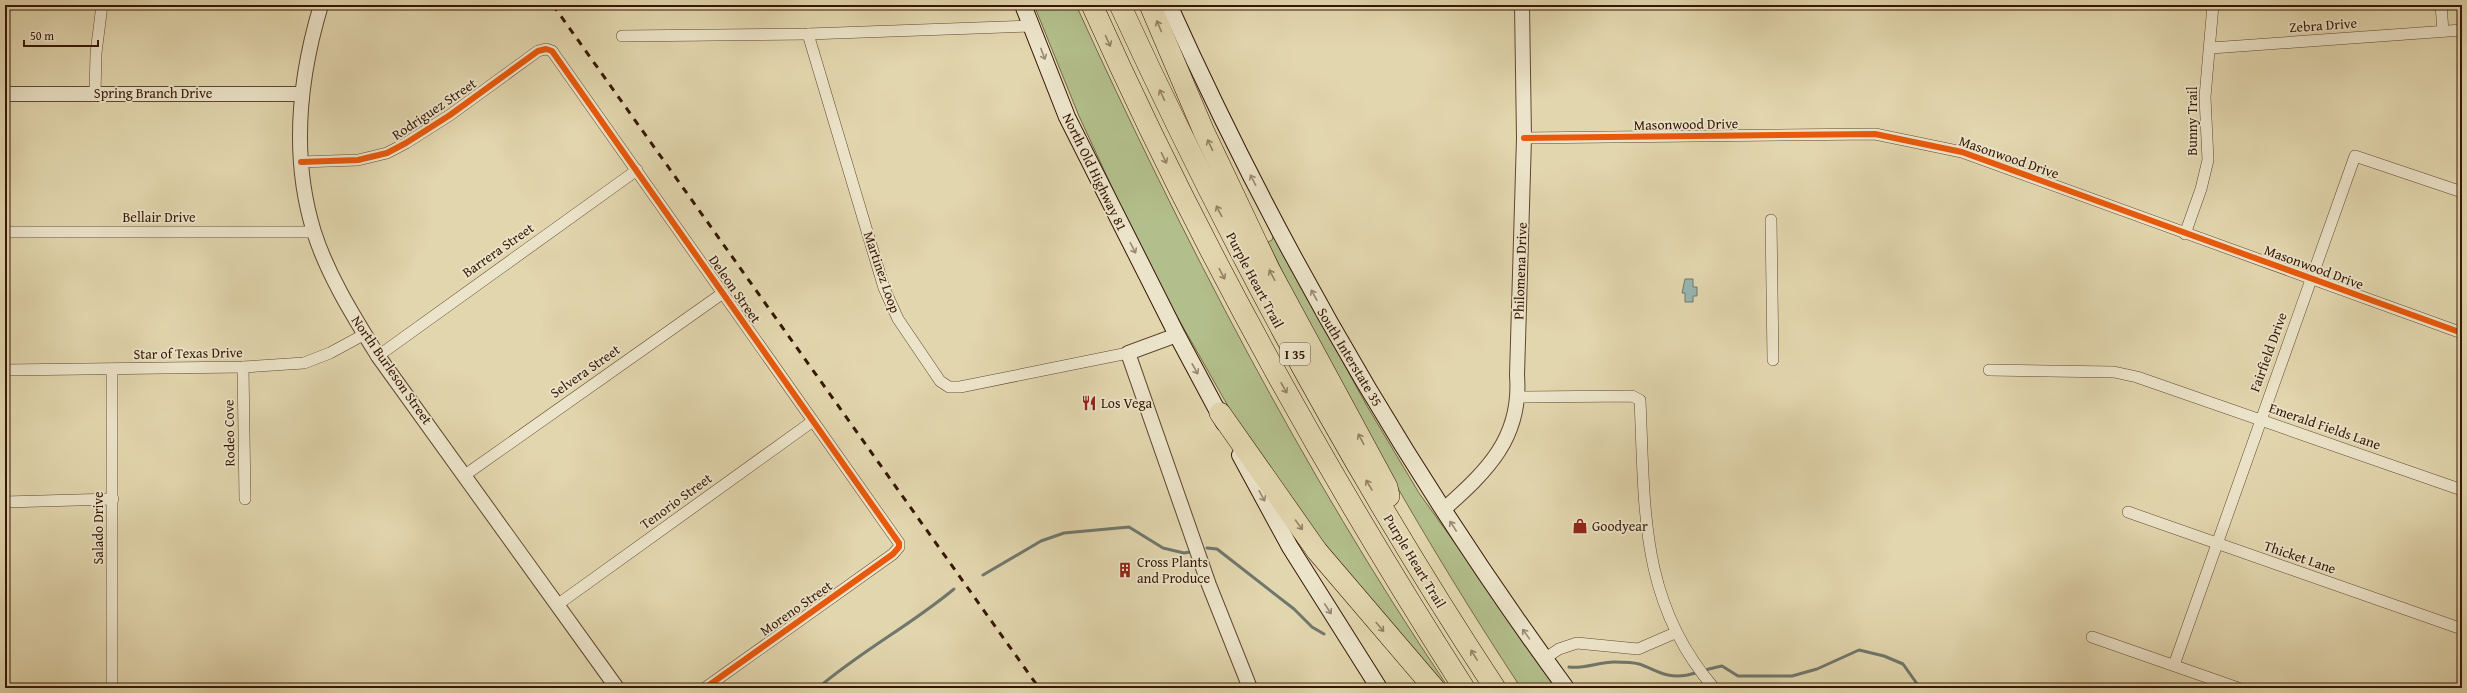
<svg xmlns="http://www.w3.org/2000/svg" width="2467" height="693" viewBox="0 0 2467 693" font-family="'Gentium Book Plus',serif">
<rect width="100%" height="100%" fill="#e2d6ae"/>
<filter id="stains"><feTurbulence type="fractalNoise" baseFrequency=".005" numOctaves="4"/><feColorMatrix values="0 0 0 0 .2 0 0 0 0 .09 0 0 0 0 .02 0 0 0 .5 -.17"/></filter>
<radialGradient id="worn" r=".72"><stop offset=".6" stop-color="#630" stop-opacity="0"/><stop offset="1" stop-color="#630" stop-opacity=".3"/></radialGradient>
<g fill="#b2be8b" stroke="#746a48">
<path d="M 1034,5 L 1076,5 C 1183,239 1302,470 1446,684 L 1443,685 L 1358,595 L 1249,443 L 1170,304 L 1135,237 L 1079,116 Z"/>
<path d="M 1160,7 L 1311,304 L 1367,406 L 1419,493 L 1559,688 L 1521,688 C 1427,545 1342,396 1268,242 L 1272,240 L 1273,237 Z"/>
</g>
<polygon fill="#96b7b2" stroke="#70776c" points="1685,279 1693,279 1693,287 1697,287 1697,296 1693,296 1693,302 1685,302 1685,293 1682,293"/>
<g fill="none" stroke-linecap="round" stroke-linejoin="round">
<g stroke="#70776c" stroke-width="3">
<polyline points="1207,548 1217,549 1294,609 1312,627 1324,634"/>
<polyline points="983,575 1041,541 1064,533 1129,527 1163,548 1184,553 1190,552"/>
<path d="M 1569,667 C 1584,669 1599,662 1614,662 C 1622,662 1632,662 1639,664 C 1649,667 1658,673 1668,675 C 1688,679 1703,669 1722,666 L 1738,676 L 1792,676 L 1817,669 L 1859,650 L 1884,656 L 1903,664 L 1920,688"/>
<path d="M 818,688 C 861,651 911,625 954,589"/>
</g>
<g stroke="#61472e" stroke-width="12">
<g id="minor">
<polyline points="2441,5 2443,31"/>
<polyline points="808,34 884,288 898,319 940,381 949,387 960,387 1128,353"/>
<polyline points="622,36 808,34 1032,26"/>
<polyline points="2211,48 2462,30"/>
<polyline points="95,93 96,53 102,5"/>
<polyline points="1524,138 1875,134 1962,152 2462,333"/>
<polyline points="301,162 358,160 387,153 406,143 450,115 538,51 546,49 552,51 899,543 899,547 893,554 705,688"/>
<polyline points="1771,220 1773,360"/>
<polyline points="5,232 314,232"/>
<polyline points="2185,234 2201,189 2208,160 2205,97 2213,5"/>
<polyline points="378,356 637,170"/>
<polyline points="243,367 245,499"/>
<polyline points="5,370 243,367 304,363 330,353 365,334"/>
<polyline points="1989,370 2114,372 2137,377 2462,490"/>
<path d="M 1519,397 L 1632,396 L 1640,400 C 1645,507 1639,602 1714,688"/>
<polyline points="465,475 723,293"/>
<polyline points="5,502 113,499"/>
<polyline points="2128,512 2462,629"/>
<polyline points="557,605 813,421"/>
<polyline points="2092,637 2238,688"/>
<polyline points="1544,659 1559,649 1577,643 1638,649 1675,633"/>
<polyline points="2174,665 2355,156 2462,192"/>
<polyline points="112,688 112,369"/>
</g>
</g>
<g stroke="#61472e" stroke-width="16">
<g id="tertiary">
<path d="M 321,5 C 299,78 291,158 314,232 C 328,276 354,317 378,356 L 617,688"/>
<polyline points="5,94 301,94"/>
<polyline points="1177,335 1128,353 1209,585 1250,688"/>
<path d="M 1443,510 C 1487,471 1522,438 1517,375 L 1524,138 L 1522,5"/>
</g>
</g>
<g stroke="#361704" stroke-width="18">
<g id="secondary">
<polyline points="1023,5 1067,117 1177,335 1224,423"/>
<path d="M 1169,5 C 1277,245 1410,475 1566,688"/>
<polyline points="1240,455 1290,547 1379,688"/>
</g>
</g>
<g stroke="#361704" stroke-width="22">
<g id="motorway">
<path d="M 1092,5 C 1198,242 1324,469 1464,688"/>
<path d="M 1120,5 C 1229,241 1352,471 1495,688"/>
<polyline points="1150,5 1204,132 1269,269 1387,487 1389,496"/>
<polyline points="1220,413 1317,551 1434,688"/>
</g>
</g>
<use href="#minor" stroke="#ece4ca" stroke-width="11"/>
<use href="#tertiary" stroke="#ece4ca" stroke-width="14"/>
<use href="#secondary" stroke="#ece4ca" stroke-width="16"/>
<use href="#motorway" stroke="#e2d6ae" stroke-width="21"/>
<polyline stroke="#361704" stroke-width="3" stroke-dasharray="7 7" stroke-linecap="butt" points="553,5 1039,688"/>
<g stroke="#ece4ca" stroke-width="8">
<g id="cycleway">
<polyline points="1524,138 1875,134 1962,152 2462,333"/>
<polyline points="301,162 358,160 387,153 406,143 450,115 538,51 546,49 552,51 899,543 899,547 893,554 705,688"/>
</g>
</g>
<use href="#cycleway" stroke="#e8590c" stroke-width="6"/>
</g>
<defs><path id="oneway-shaft" d="M-6 0H5M1.5-3L5.5 0L1.5 3" fill="none" stroke-width="1.6" stroke-linecap="round" stroke-linejoin="round"/></defs>
<g stroke="#958062">
<use href="#oneway-shaft" transform="translate(1159 26) rotate(-113)"/>
<use href="#oneway-shaft" transform="translate(1108 41) rotate(65)"/>
<use href="#oneway-shaft" transform="translate(1162 95) rotate(-115)"/>
<use href="#oneway-shaft" transform="translate(1210 145) rotate(-116)"/>
<use href="#oneway-shaft" transform="translate(1164 158) rotate(64)"/>
<use href="#oneway-shaft" transform="translate(1219 211) rotate(-117)"/>
<use href="#oneway-shaft" transform="translate(1222 274) rotate(62)"/>
<use href="#oneway-shaft" transform="translate(1272 275) rotate(-118)"/>
<use href="#oneway-shaft" transform="translate(1284 388) rotate(61)"/>
<use href="#oneway-shaft" transform="translate(1361 439) rotate(-118)"/>
<use href="#oneway-shaft" transform="translate(1369 485) rotate(-121)"/>
<use href="#oneway-shaft" transform="translate(1299 525) rotate(54)"/>
<use href="#oneway-shaft" transform="translate(1380 627) rotate(50)"/>
<use href="#oneway-shaft" transform="translate(1474 655) rotate(-122)"/>
</g>
<g stroke="#9a8871">
<use href="#oneway-shaft" transform="translate(1043 54) rotate(69)"/>
<use href="#oneway-shaft" transform="translate(1253 180) rotate(-117)"/>
<use href="#oneway-shaft" transform="translate(1133 248) rotate(63)"/>
<use href="#oneway-shaft" transform="translate(1314 295) rotate(-119)"/>
<use href="#oneway-shaft" transform="translate(1195 369) rotate(61)"/>
<use href="#oneway-shaft" transform="translate(1262 496) rotate(61)"/>
<use href="#oneway-shaft" transform="translate(1453 526) rotate(-123)"/>
<use href="#oneway-shaft" transform="translate(1328 609) rotate(57)"/>
<use href="#oneway-shaft" transform="translate(1526 634) rotate(-125)"/>
</g>
<defs>
<g id="restaurant-bare" transform="scale(1.2)"><path d="M-5-6h1v4h1v-4h1v4h1v-4h1v5L-1.5 .5V6h-2V.5L-5-1ZM5-6V6H3V1.5H1.5Q1.5-4 5-6Z" fill="#8f2418" stroke="#ece4ca" stroke-width="2.5" paint-order="stroke"/></g>
<g id="shop-bare" transform="scale(1.2)"><path d="M-5-2.5h2.3a2.7 3.5 0 0 1 5.4 0H5L5.5 6h-11ZM-1.5-2.5h3a1.5 2.3 0 0 0-3 0Z" fill="#8f2418" stroke="#ece4ca" stroke-width="2.5" paint-order="stroke"/></g>
<g id="building-bare" transform="scale(1.2)"><path d="M-4-6H4V6H1V3H-1V6H-4ZM-2.5-4.3h1.7v1.8h-1.7ZM.8-4.3h1.7v1.8H.8ZM-2.5-1h1.7V.8h-1.7ZM.8-1h1.7V.8H.8Z" fill="#8f2418" stroke="#ece4ca" stroke-width="2.5" paint-order="stroke"/></g>
</defs>
<g fill-rule="evenodd">
<use href="#restaurant-bare" x="1089" y="403"/>
<use href="#shop-bare" x="1580" y="526"/>
<use href="#building-bare" x="1125" y="570"/>
</g>
<g text-anchor="middle" dominant-baseline="central" stroke-width="3.5" stroke-linejoin="round" paint-order="stroke">
<rect fill="#ece4ca" stroke="#6d543f" stroke-width="1" x="1280" y="343" width="30" height="22" rx="3"/>
<g font-size="13" font-weight="bold" fill="#361704">
<text x="1295" y="354">I 35</text>
</g>
<g font-size="14" fill="#361704" stroke="#ece4ca">
<text transform="translate(2323 25) rotate(-4)">Zebra Drive</text>
<text x="153" y="93">Spring Branch Drive</text>
<text transform="translate(434 109) rotate(-34)">Rodriguez Street</text>
<text transform="translate(2192 121) rotate(-90)">Bunny Trail</text>
<text transform="translate(1686 124) rotate(-1)">Masonwood Drive</text>
<text transform="translate(2009 157) rotate(19)">Masonwood Drive</text>
<text transform="translate(1095 172) rotate(64)">North Old Highway 81</text>
<text x="159" y="217">Bellair Drive</text>
<text transform="translate(498 250) rotate(-35)">Barrera Street</text>
<text transform="translate(2314 267) rotate(20)">Masonwood Drive</text>
<text transform="translate(1520 271) rotate(-88)">Philomena Drive</text>
<text transform="translate(882 272) rotate(71)">Martinez Loop</text>
<text transform="translate(1255 280) rotate(62)">Purple Heart Trail</text>
<text transform="translate(735 289) rotate(55)">Deleon Street</text>
<text transform="translate(2268 352) rotate(-70)">Fairfield Drive</text>
<text transform="translate(188 353) rotate(-1)">Star of Texas Drive</text>
<text transform="translate(1350 357) rotate(59)">South Interstate 35</text>
<text transform="translate(392 370) rotate(55)">North Burleson Street</text>
<text transform="translate(585 371) rotate(-35)">Selvera Street</text>
<text transform="translate(2325 426) rotate(19)">Emerald Fields Lane</text>
<text transform="translate(229 433) rotate(-91)">Rodeo Cove</text>
<text transform="translate(676 501) rotate(-36)">Tenorio Street</text>
<text transform="translate(98 528) rotate(-90)">Salado Drive</text>
<text transform="translate(2300 557) rotate(19)">Thicket Lane</text>
<text transform="translate(1415 561) rotate(59)">Purple Heart Trail</text>
<text transform="translate(796 608) rotate(-35)">Moreno Street</text>
</g>
<g font-size="14" fill="#361704" stroke="#ece4ca" text-anchor="start">
<text x="1101" y="403">Los Vega</text>
<text x="1592" y="526">Goodyear</text>
<text x="1137" y="562">Cross Plants<tspan x="1137" dy="16">and Produce</tspan></text>
</g>
</g>
<rect width="2467" height="693" fill="none" stroke="#e2d6ae" stroke-width="20"/>
<rect x="6" y="6" width="2455" height="681" fill="none" stroke="#361704" stroke-width="2"/>
<rect x="10" y="10" width="2447" height="673" fill="none" stroke="#361704"/>
<path d="M24 40v6h74v-6" fill="none" stroke="#361704" stroke-width="2"/>
<text x="30" y="40" font-size="12" fill="#361704" stroke="#ece4ca" stroke-width="3" paint-order="stroke">50 m</text>
<rect width="100%" height="100%" filter="url(#stains)"/>
<rect width="100%" height="100%" fill="url(#worn)"/>
</svg>
